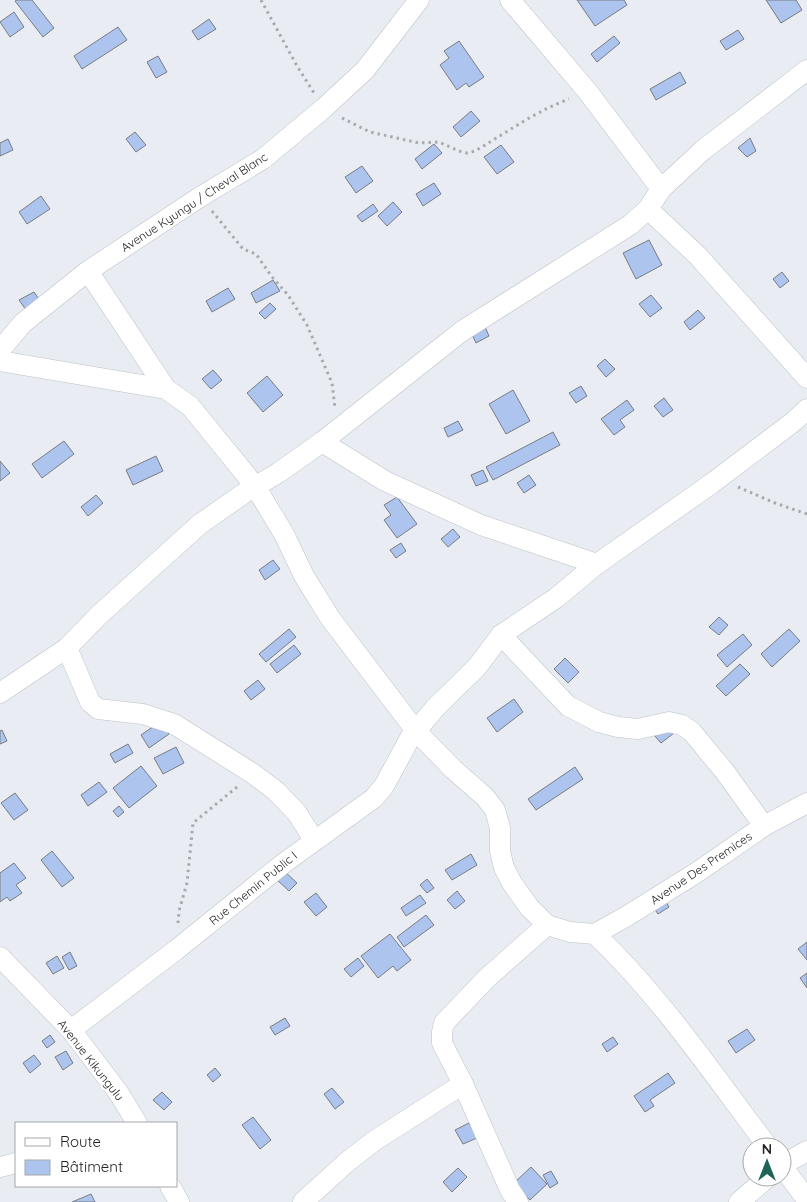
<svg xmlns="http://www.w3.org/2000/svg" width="807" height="1202" viewBox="0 0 807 1202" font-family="Quicksand,sans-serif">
<rect width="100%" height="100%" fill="#e9edf3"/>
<g fill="#adc4ef" stroke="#797c82">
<polygon points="17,0 32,0 54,28 43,37 15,1"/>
<polygon points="577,0 624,0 627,5 595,26"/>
<polygon points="766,0 796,0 802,10 781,23"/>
<polygon points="14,12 24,27 10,37 0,22"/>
<polygon points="209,19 216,29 198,40 192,31"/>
<polygon points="118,27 127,40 82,69 74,56"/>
<polygon points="738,30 744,39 726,50 720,41"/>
<polygon points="614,36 620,43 597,62 591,54"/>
<polygon points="459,41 484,77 469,87 466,83 457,90 440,65 449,58 444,51"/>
<polygon points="158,56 167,72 156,78 147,62"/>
<polygon points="680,72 686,83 656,100 650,89"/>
<polygon points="471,111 480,121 461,137 453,127"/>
<polygon points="135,132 146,145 136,152 126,139"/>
<polygon points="750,138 756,151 747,157 738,148"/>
<polygon points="8,139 13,150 0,156 0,143"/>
<polygon points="434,144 442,153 422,169 415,159"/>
<polygon points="501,145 514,162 497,174 484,157"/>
<polygon points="362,166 373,181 356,193 345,177"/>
<polygon points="434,183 441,194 423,206 416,194"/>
<polygon points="41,196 50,209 27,224 19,212"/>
<polygon points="393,202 402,212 387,226 378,216"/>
<polygon points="373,204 378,211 362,222 357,216"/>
<polygon points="649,240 662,265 636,279 623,253"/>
<polygon points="782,272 789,281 780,288 773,279"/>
<polygon points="273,280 280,291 256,303 251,293"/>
<polygon points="228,288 235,299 212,312 206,301"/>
<polygon points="34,292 40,301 26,310 19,300"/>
<polygon points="651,295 662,308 650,317 639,304"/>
<polygon points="270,303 276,309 265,319 259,313"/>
<polygon points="698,310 705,318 690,330 684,322"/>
<polygon points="483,322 489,336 476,343 469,328"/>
<polygon points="605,359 615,369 606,377 597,366"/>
<polygon points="213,370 222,380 211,389 202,379"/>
<polygon points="267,376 283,395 263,412 247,393"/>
<polygon points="581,386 587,396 576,403 569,393"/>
<polygon points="513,390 530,421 506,434 489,404"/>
<polygon points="664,398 673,410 663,417 654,406"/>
<polygon points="627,400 634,410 620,420 625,427 614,435 601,419"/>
<polygon points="458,421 463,430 448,437 444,428"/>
<polygon points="553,432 560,445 493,480 486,467"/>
<polygon points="64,441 74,454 42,478 32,464"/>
<polygon points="156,456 163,471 133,485 126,470"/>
<polygon points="0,461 10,473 0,481"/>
<polygon points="483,470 488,481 476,486 471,475"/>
<polygon points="529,475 536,485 524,493 517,483"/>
<polygon points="96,495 103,503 88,516 81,507"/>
<polygon points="397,497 417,524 397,538 384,520 391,515 384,505"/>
<polygon points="453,529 460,537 448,547 441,539"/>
<polygon points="401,543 406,551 396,558 390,550"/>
<polygon points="273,560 280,569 265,580 259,570"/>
<polygon points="719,617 728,625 719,635 709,627"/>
<polygon points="289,629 296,637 266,662 259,654"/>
<polygon points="789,629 800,641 772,667 761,654"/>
<polygon points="743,634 752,645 727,667 717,655"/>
<polygon points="294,645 301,654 277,673 270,664"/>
<polygon points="565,658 579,672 568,683 554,669"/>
<polygon points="740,664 750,674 726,696 716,686"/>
<polygon points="258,680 265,689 251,700 244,691"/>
<polygon points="514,699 523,712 497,732 487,718"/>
<polygon points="160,722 169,734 149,748 141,735"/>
<polygon points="667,723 674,733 661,743 653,734"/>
<polygon points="2,730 7,741 0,744 0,731"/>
<polygon points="128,744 133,753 115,763 110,754"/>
<polygon points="176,747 184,763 163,774 154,758"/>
<polygon points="141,766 157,786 129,808 113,788"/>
<polygon points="575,767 583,779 536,810 528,799"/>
<polygon points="99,782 107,792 88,806 81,795"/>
<polygon points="15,793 28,810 14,820 1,803"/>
<polygon points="119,806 124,812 118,817 113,811"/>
<polygon points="52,851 74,878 62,887 41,860"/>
<polygon points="471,854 477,865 452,880 445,870"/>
<polygon points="14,863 26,878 16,885 22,893 10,901 7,897 0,902 0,873"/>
<polygon points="283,870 297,883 289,891 275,878"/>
<polygon points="427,879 434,888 427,893 420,885"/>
<polygon points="457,891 465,901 455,909 447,900"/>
<polygon points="316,893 327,907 316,916 304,902"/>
<polygon points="420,895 426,903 406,916 401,908"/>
<polygon points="664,898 669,907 658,914 652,905"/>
<polygon points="426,915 434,925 404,947 397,937"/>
<polygon points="390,934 411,960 397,971 393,966 378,978 361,956"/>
<polygon points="807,942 807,960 798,949"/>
<polygon points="70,952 77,966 69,970 62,957"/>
<polygon points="57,956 64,968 53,974 46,963"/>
<polygon points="358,958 364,966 351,977 344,969"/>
<polygon points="807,973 807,988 800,978"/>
<polygon points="285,1018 290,1026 275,1035 270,1027"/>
<polygon points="747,1029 755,1040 736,1053 728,1041"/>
<polygon points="50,1035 55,1042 47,1048 42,1041"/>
<polygon points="613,1037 618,1044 607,1052 602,1044"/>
<polygon points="66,1051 73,1063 63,1070 55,1057"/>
<polygon points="34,1055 41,1064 30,1073 23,1063"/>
<polygon points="215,1068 221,1075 213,1082 207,1075"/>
<polygon points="668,1073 675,1083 650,1100 654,1106 645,1112 634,1096"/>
<polygon points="332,1088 344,1102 335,1109 324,1094"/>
<polygon points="162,1092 172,1102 164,1110 153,1100"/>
<polygon points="253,1117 271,1140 260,1149 242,1125"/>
<polygon points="469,1123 477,1138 463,1144 455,1130"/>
<polygon points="531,1167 547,1184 530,1200 514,1183"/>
<polygon points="458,1168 467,1177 452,1192 443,1182"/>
<polygon points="551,1171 558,1183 550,1188 543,1175"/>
<polygon points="91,1194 95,1202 72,1202"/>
</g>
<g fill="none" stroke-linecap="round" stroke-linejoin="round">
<g stroke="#bec1c7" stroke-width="21">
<g id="street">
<polyline points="510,0 588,92 661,189"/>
<polyline points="648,209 698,256 807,378"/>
<polyline points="88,271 166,389"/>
<polyline points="0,350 23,323 88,271 200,197 263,159 324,108 365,70 419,0"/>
<path d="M 0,361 L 166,389 L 190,406 L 255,486 L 284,534 L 304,576 L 330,618 L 416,731 L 453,769 L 485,797 L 495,810 L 500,828 L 500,851 L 504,868 L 512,883 L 529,907 L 547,925 L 570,932 L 595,934 C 661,997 713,1074 768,1147"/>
<polyline points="322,442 385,481 481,525 597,564"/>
<polyline points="501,635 568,706 599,722 618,727 638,729 669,722 682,725 692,732 725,772 764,826"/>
<polyline points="67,648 90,702 98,709 143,714 174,724 252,773 276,791 297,813 314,840"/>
<polyline points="0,693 67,648 99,615 200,524 243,494 278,473 322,442 462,331 630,225 648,209 661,189 703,150 807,70"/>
<polyline points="595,934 627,916 696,873 764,826 807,803"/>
<polyline points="0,957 71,1030 118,1092 137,1123"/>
<polyline points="71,1030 176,950 284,863 374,798 384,786 410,738 436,707 477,667 501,635 556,598 597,564 711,484 793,422 807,409"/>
<polyline points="782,1165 807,1151"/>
<polyline points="782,1166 807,1200"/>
<polyline points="0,1167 16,1163"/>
<polyline points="170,1186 179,1202"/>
<polyline points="303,1202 347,1162 374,1141 463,1084"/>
<polyline points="518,1202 510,1190 463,1084 442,1043 442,1032 444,1023 487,978 547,925"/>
<polyline points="739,1202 768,1177"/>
</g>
</g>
<g stroke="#a7aaaf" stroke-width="3" stroke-dasharray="2.5 4" stroke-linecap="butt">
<polyline points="261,0 297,66 314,93"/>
<path d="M 342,118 L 370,132 L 419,143 L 439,142 L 459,151 L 467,153 L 475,151 C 506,133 536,111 569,99"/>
<polyline points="212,211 243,249 256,254 272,277 288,295 307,325 332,383 335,408"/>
<polyline points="738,487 775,503 807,514"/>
<polyline points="178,923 179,911 187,883 193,823 237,787"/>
</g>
<use href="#street" stroke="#fff" stroke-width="20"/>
</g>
<g text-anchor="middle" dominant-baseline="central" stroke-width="4" stroke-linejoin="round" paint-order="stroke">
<g font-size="12" fill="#212325" stroke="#fff">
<text transform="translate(194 202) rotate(-33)">Avenue Kyungu / Cheval Blanc</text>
<text transform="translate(701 868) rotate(-34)">Avenue Des Premices</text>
<text transform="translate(253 888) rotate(-39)">Rue Chemin Public I</text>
<text transform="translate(91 1060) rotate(52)">Avenue Kikungulu</text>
</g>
</g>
<rect x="15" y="1122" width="162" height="65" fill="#ffffff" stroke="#a6a7a8"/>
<rect x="25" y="1138" width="25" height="8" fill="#ffffff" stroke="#a6a7a8"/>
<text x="60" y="1147" font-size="15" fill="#212325">Route</text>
<rect x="25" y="1160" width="25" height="15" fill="#adc4ef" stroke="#a6a7a8"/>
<text x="60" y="1172" font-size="15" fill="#212325">Bâtiment</text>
<g transform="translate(767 1162)"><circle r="24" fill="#ffffff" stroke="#a6a7a8"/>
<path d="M0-4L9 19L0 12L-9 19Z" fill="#1e6457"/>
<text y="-8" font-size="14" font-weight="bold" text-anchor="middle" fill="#212325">N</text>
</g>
</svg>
